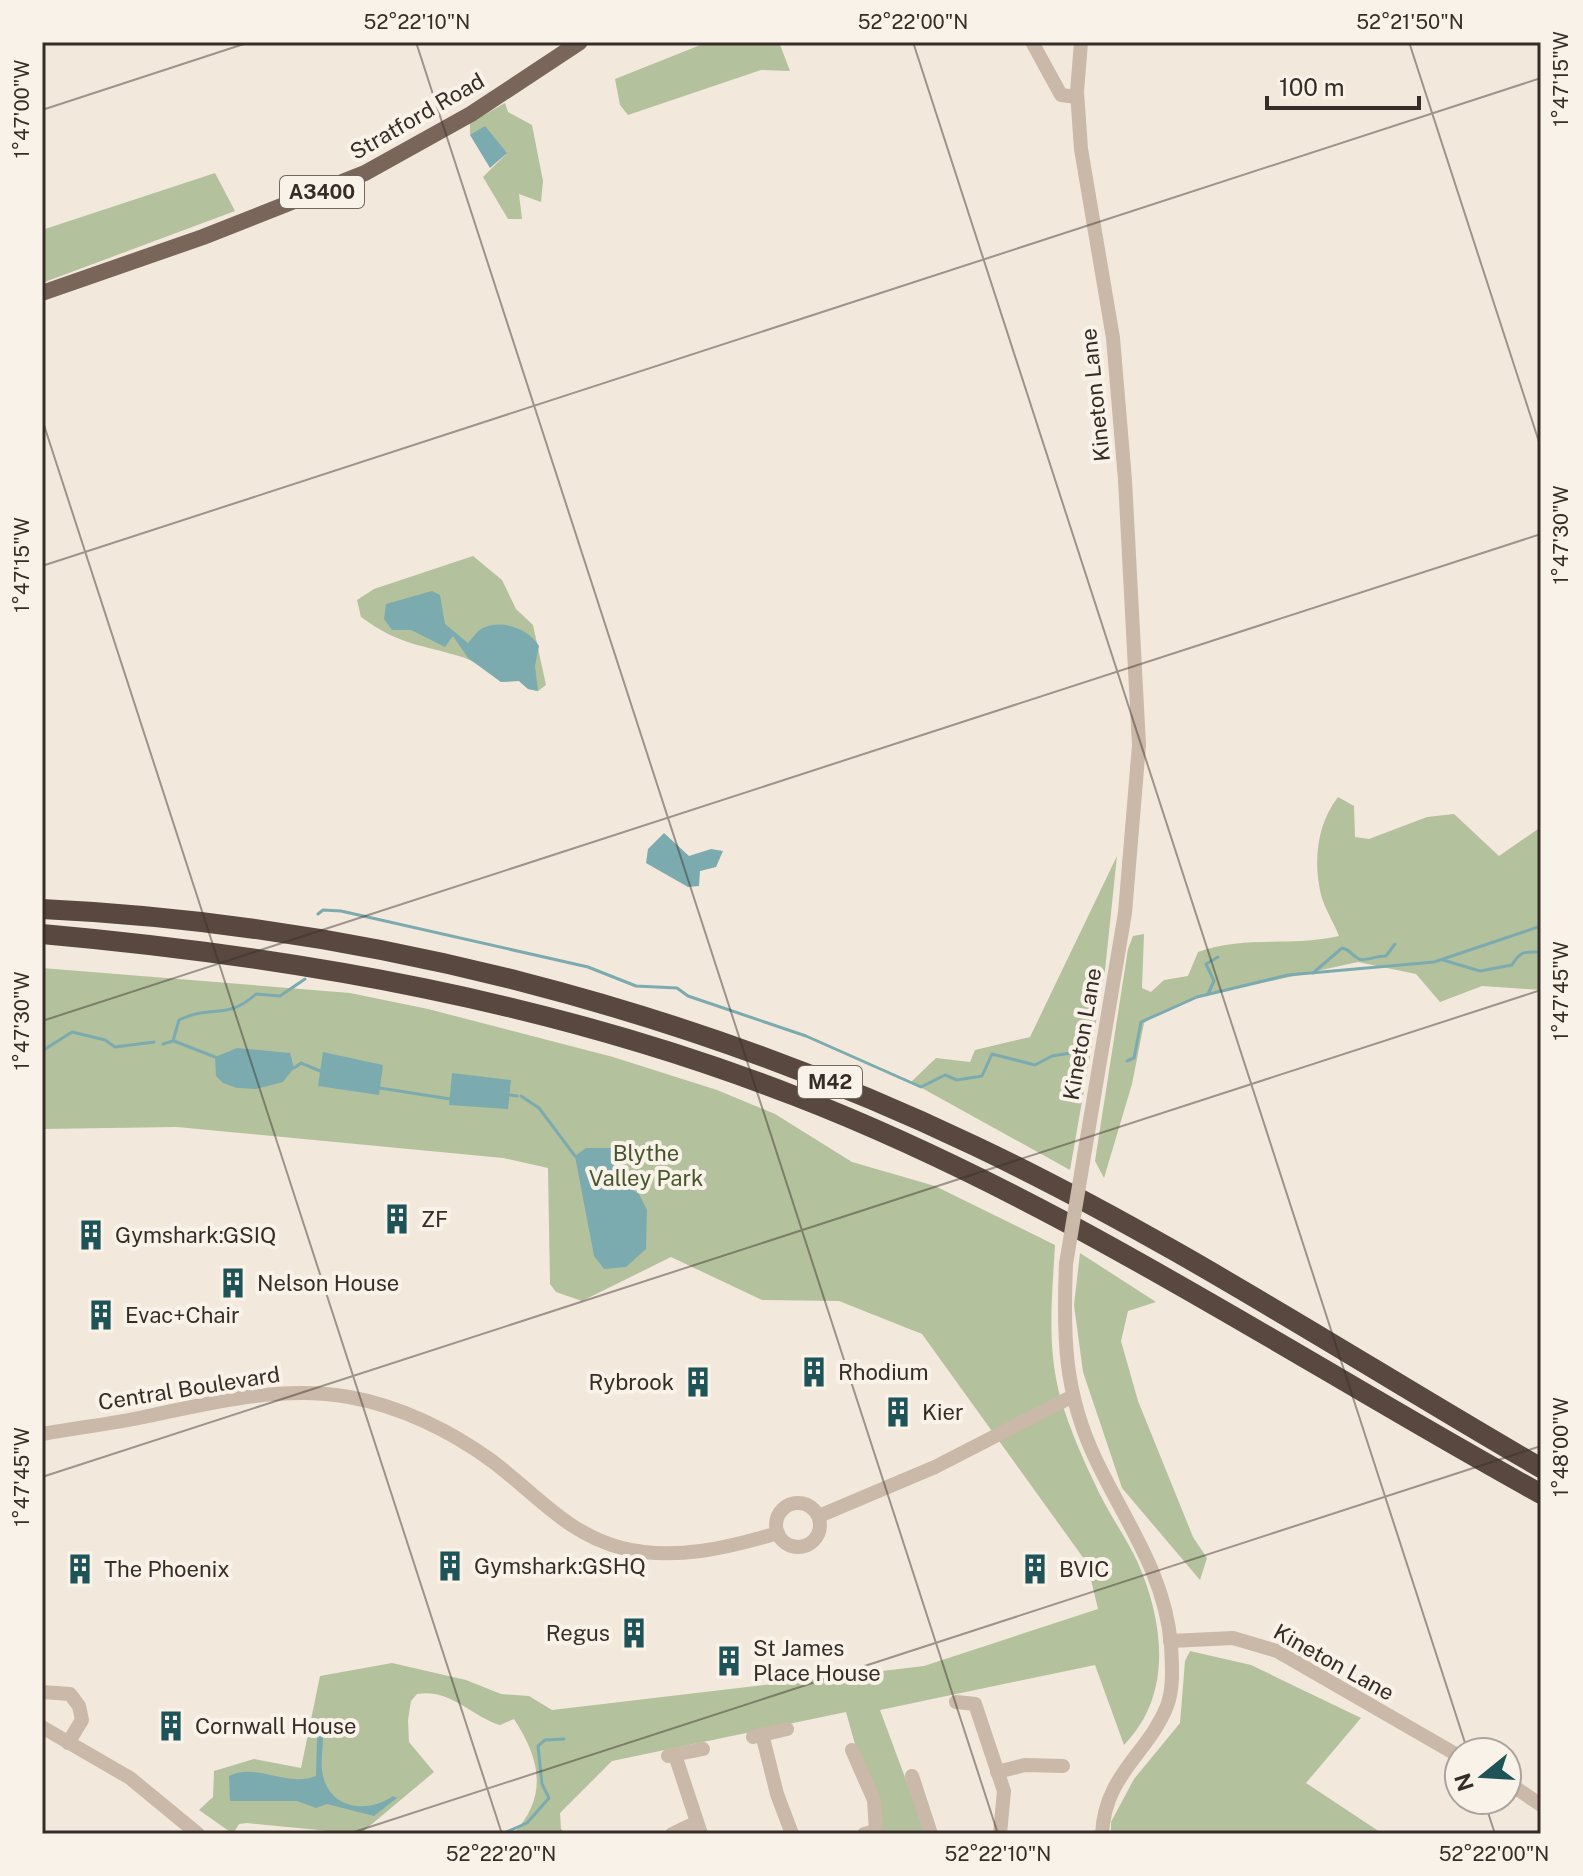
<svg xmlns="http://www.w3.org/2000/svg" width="1583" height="1876" viewBox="0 0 1583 1876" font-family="'Public Sans',sans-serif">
<rect width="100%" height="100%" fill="#f2e8dc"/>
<g fill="#b4c19d">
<polygon points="708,42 779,42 790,71 761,70 628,115 620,105 615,79"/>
<polygon points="505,103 508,112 532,125 543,181 541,202 519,194 522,219 508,219 483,177 506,154 470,135 470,123"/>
<polygon points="215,173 235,211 42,283 42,230"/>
<path d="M 473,556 L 502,580 L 516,609 L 533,625 L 546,685 L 538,691 L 528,689 L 519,681 L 501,682 C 490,675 478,662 465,658 C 422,644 400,646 361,617 L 357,600 L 374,589 Z"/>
<path d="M 1338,797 L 1354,806 L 1355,837 L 1369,839 L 1427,817 L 1454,814 L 1499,856 L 1541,827 L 1541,990 L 1482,986 L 1440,1002 L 1416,974 L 1358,962 L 1197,997 L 1160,1012 L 1144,1023 L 1132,1084 L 1104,1178 L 1095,1161 L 1128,949 L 1133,936 L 1144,934 L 1142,988 L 1151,992 L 1164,980 L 1188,976 L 1198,952 C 1244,935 1293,947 1339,936 C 1334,923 1325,909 1321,895 C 1313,861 1317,824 1338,797 Z"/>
<polygon points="1117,856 1105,970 1070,1170 911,1082 936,1058 970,1062 975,1050 1030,1037"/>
<path d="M 42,968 L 350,993 L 428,1009 L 613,1057 L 717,1090 L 775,1114 L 852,1162 L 935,1186 L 1055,1245 C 1052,1299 1046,1350 1062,1403 C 1070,1429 1082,1457 1094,1482 C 1106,1510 1125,1535 1138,1563 C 1164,1623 1173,1695 1124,1745 L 1095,1665 L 880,1710 L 926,1834 L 880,1834 L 846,1712 L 612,1761 L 560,1813 L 561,1829 L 567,1834 L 513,1834 C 548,1797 541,1760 514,1719 L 500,1725 C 471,1716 450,1688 417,1694 L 411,1701 L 408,1720 L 409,1742 L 434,1772 L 360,1834 L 247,1823 L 239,1824 L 233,1834 L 199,1810 L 213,1797 L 214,1771 L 254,1759 L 301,1768 L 320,1676 L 392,1663 L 466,1680 L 501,1694 L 529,1696 L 552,1710 L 924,1666 L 1098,1609 L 1087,1563 L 922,1334 L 839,1301 L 762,1300 L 671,1257 L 582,1301 L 556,1292 L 550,1284 L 548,1168 L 503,1158 L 177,1127 L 42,1129 Z"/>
<polygon points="1080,1253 1156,1302 1128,1311 1121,1341 1138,1401 1193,1537 1207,1558 1200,1580 1122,1488 1083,1372 1074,1305"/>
<polygon points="1190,1651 1251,1665 1361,1718 1306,1783 1383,1834 1111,1834 1111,1822 1134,1779 1180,1723 1185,1661"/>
</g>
<g fill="#7cabaf">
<polygon points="485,126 507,153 490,168 470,135"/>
<path d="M 432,591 L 440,595 L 445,624 L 468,643 C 472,639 477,631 481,629 C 500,618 529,629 539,646 L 535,666 L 538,691 L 528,689 L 519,681 L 501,682 L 468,658 L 453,636 L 445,647 L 411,630 L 392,630 L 384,619 L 386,604 Z"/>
<polygon points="664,833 689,856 711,849 723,851 716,867 700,871 699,886 688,887 646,863 648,849"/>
<polygon points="237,1048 290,1053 294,1068 283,1082 256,1089 237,1088 223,1083 216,1076 215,1057"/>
<polygon points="323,1052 383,1065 379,1095 318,1086"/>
<polygon points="452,1073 511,1080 508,1109 449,1105"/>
<polygon points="586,1148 613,1148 627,1187 639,1194 647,1210 646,1249 626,1267 604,1269 594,1256 575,1156"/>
<path d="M 336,1721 L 357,1724 L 352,1730 L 330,1732 L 323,1738 C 323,1750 320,1764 323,1776 C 331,1809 367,1814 393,1796 L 397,1798 L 374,1816 L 327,1804 L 316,1808 L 297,1801 L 230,1801 L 229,1776 C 256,1762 287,1788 316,1776 L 317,1739 L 324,1725 Z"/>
</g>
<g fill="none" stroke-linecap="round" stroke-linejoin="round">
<g stroke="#7cabaf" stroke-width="3">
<polyline points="318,914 323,910 341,911 588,967 636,986 677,988 688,996 806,1036 921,1087 945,1075 957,1080 982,1076 992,1054 1035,1065 1052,1056 1071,1053"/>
<path d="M 1443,960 L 1480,971 L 1512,965 C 1521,950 1525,952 1541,952"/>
<path d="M 1313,973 L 1342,948 C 1351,950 1351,955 1359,959 C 1366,962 1377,955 1386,956 L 1395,944"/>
<polyline points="1208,994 1214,981 1206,964 1218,957"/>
<polyline points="174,1041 215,1057"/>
<path d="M 163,1044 L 173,1041 L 179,1020 C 212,1004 226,1021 256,994 L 280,996 L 305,979"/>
<polyline points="42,1051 72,1032 105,1040 115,1047 154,1042"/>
<polyline points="1127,1061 1134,1058 1141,1022 1197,997 1288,975 1434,962 1541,926"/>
<polyline points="294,1068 301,1063 320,1071"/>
<polyline points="380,1088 450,1099"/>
<polyline points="510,1095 517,1096"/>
<polyline points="521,1096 539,1108 575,1156"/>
<polyline points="502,1834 527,1823 549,1798 542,1784 538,1746 545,1740 564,1739"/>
</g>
<g stroke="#cab8a8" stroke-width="14">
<polyline points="1032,42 1061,95 1077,97"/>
<polyline points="1081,42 1077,92 1081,149 1113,338 1125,480 1139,745 1125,913 1084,1156"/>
<path d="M 1066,1264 C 1063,1337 1064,1393 1096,1460 C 1126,1523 1165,1574 1171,1645 C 1172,1664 1174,1688 1167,1706 C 1148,1754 1105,1774 1102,1834"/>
<path d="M 42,1434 C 76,1428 110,1424 144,1417 C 210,1403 280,1385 349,1397 C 400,1406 451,1431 492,1461 C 535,1493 567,1534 622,1548 C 674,1561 727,1548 778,1533"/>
<circle cx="798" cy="1525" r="22"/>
<polyline points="819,1516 935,1467 1073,1396"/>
<polyline points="1170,1641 1233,1638 1277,1651 1459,1756"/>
<polyline points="42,1692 70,1694 79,1706 82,1720 68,1743"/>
<polyline points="956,1702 975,1704 1004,1791 1000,1834"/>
<polyline points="42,1727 130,1778 198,1834"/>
<polyline points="762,1734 777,1794 792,1834"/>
<polyline points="753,1737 787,1729"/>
<polyline points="852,1750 874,1800 876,1831 864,1834"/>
<polyline points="675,1755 701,1834"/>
<polyline points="668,1756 703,1749"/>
<polyline points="997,1772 1025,1765 1063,1766"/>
<polyline points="912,1776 931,1834"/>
<polyline points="1507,1782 1541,1805"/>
<polyline points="672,1834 695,1823"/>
</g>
<polyline stroke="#79655a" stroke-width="16" points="42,293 203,237 365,173 471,114 580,42"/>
<g stroke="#584840" stroke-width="20">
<path d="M 42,909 C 363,924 685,1008 975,1146 C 1171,1239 1354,1360 1541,1468"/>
<path d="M 42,934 C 299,957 554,1002 795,1096 C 1059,1198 1294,1358 1541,1494"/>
</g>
<polyline stroke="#cab8a8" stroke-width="14" points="1066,1264 1084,1156"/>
</g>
<path fill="none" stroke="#372d28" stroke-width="2" stroke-opacity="0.45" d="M 416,42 L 998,1834M 913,42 L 1468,1752M 1409,42 L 1541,448M 42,110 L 250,42M 42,419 L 502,1834M 42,566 L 1541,78M 42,1021 L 1541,534M 42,1477 L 1541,990M 1484,1800 L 1495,1834M 348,1834 L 1541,1446"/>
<defs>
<g id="building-bare" transform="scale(2.4)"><path d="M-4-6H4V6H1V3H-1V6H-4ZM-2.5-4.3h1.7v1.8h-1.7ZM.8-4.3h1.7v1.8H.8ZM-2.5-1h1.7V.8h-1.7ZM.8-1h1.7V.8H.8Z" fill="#1e5358" stroke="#f9f2e9" stroke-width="2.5" paint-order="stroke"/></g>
</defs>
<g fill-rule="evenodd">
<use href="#building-bare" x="397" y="1219"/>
<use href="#building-bare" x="91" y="1235"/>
<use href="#building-bare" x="233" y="1283"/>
<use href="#building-bare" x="101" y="1315"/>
<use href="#building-bare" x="814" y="1372"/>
<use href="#building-bare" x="698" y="1382"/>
<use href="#building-bare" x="898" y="1412"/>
<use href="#building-bare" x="450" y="1566"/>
<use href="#building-bare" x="80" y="1569"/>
<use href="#building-bare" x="1035" y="1569"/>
<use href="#building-bare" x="634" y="1633"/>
<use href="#building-bare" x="729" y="1661"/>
<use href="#building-bare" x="171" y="1726"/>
</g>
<g text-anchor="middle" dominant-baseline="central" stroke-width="8" stroke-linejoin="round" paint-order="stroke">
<g fill="#f9f2e9" stroke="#716862" stroke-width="2">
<rect x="280" y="176" width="84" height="32" rx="6"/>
<rect x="798" y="1066" width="64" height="32" rx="6"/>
</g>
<g font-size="20" font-weight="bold" fill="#372d28">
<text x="322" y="192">A3400</text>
<text x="830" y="1082">M42</text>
</g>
<g font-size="22" fill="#372d28" stroke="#f9f2e9">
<text transform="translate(417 116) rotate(-30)">Stratford Road</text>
<text transform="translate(1095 395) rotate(-96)">Kineton Lane</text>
<text transform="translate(1082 1034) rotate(-80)">Kineton Lane</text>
<text transform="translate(189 1388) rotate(-9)">Central Boulevard</text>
<text transform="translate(1334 1662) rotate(29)">Kineton Lane</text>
</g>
<g font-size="22" fill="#45552c" stroke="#f9f2e9">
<text x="646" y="1153">Blythe<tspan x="646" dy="25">Valley Park</tspan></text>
</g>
<g font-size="22" fill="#372d28" stroke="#f9f2e9" text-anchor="start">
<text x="421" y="1219">ZF</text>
<text x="115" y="1235">Gymshark:GSIQ</text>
<text x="257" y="1283">Nelson House</text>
<text x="125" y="1315">Evac+Chair</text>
<text x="838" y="1372">Rhodium</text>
<text x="674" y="1382" text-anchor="end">Rybrook</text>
<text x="922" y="1412">Kier</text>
<text x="474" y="1566">Gymshark:GSHQ</text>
<text x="104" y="1569">The Phoenix</text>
<text x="1059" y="1569">BVIC</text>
<text x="610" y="1633" text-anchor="end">Regus</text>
<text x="753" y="1648">St James<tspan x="753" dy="25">Place House</tspan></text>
<text x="195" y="1726">Cornwall House</text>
</g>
</g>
<rect width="1583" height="1876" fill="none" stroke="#f9f2e9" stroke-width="88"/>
<g transform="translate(1483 1776) rotate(252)"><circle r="38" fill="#f9f2e9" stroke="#aba39c" stroke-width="2"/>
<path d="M0-6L14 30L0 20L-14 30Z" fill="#1e5358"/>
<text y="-12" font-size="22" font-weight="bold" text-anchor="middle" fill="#372d28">N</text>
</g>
<path d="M1267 96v12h152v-12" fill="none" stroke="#372d28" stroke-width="4"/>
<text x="1279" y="96" font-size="24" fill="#372d28" stroke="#f9f2e9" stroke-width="6" paint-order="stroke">100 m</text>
<rect x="44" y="44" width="1495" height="1788" fill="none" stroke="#372d28" stroke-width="3"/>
<g font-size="20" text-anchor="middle" fill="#372d28">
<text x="417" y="29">52°22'10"N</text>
<text x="913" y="29">52°22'00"N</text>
<text x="1410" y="29">52°21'50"N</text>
<text transform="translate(1561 79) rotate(-90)" y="7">1°47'15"W</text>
<text transform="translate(22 109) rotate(-90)" y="7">1°47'00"W</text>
<text transform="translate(1561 535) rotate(-90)" y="7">1°47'30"W</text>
<text transform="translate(22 565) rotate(-90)" y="7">1°47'15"W</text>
<text transform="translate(1561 991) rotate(-90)" y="7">1°47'45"W</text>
<text transform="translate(22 1021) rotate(-90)" y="7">1°47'30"W</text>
<text transform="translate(1561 1447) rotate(-90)" y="7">1°48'00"W</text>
<text transform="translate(22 1477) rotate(-90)" y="7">1°47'45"W</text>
<text x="501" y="1861">52°22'20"N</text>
<text x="998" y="1861">52°22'10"N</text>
<text x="1494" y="1861">52°22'00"N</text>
</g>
</svg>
